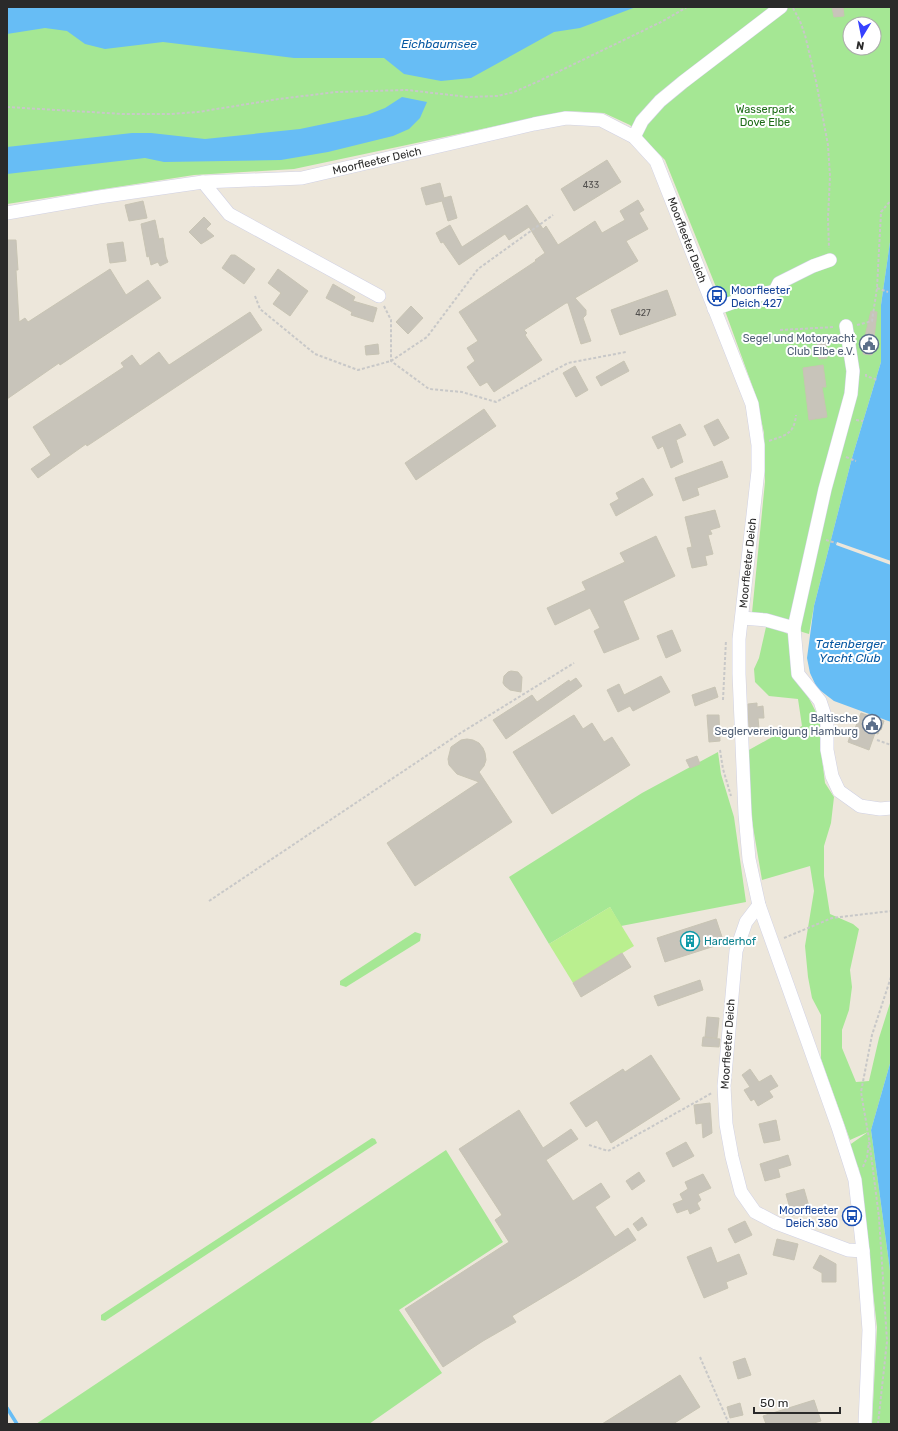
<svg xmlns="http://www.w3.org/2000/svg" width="898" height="1431" viewBox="0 0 898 1431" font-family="Rubik,sans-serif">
<rect width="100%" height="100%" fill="#ede7db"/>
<g fill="#a5e794" fill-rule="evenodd">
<path d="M 7,7 L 891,7 L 891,235 L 881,305 L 881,362 L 852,458 L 814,606 L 809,634 L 799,631 L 751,623 L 765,482 L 764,433 L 756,396 L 720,297 L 665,160 L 630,125 L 604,113 L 567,111 L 294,169 L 194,175 L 7,204 ZM 850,24 L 874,24 L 874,48 L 850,48 Z"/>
<polygon points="766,627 778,629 788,634 794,669 820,720 822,759 825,783 834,797 831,823 824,846 824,876 830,914 853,924 859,929 850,970 852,987 849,1010 842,1030 842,1048 856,1082 869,1081 879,1038 891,1000 891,1060 871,1130 891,1278 891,1424 872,1424 877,1327 859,1169 848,1146 868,1132 850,1140 821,1059 821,1015 812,998 808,977 805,946 814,891 810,866 762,880 751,815 747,751 774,736 791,732 802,726 798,699 769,696 755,682 754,669 759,658"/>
<polygon points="718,752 721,774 734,817 746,902 621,926 610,907 549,944 509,877 642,793"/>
<polygon points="415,932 421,934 420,941 346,987 340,985 340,981"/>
<polygon points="372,1138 375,1139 377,1143 105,1321 101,1320 101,1315"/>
<polygon points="446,1150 503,1242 399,1310 442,1373 369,1424 36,1424"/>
</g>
<polygon fill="#baef8f" points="610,907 634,946 573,983 549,944"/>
<g fill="#67bdf5">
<polygon points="7,7 636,7 580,28 554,32 471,78 441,81 404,74 384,58 294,58 163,42 105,49 85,44 67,31 45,28 7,34"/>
<polygon points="402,97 427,102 420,118 409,129 393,136 328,152 281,160 164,162 145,158 7,174 7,147 132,133 151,133 205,139 300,129 367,115 385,108"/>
<polygon points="891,235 891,722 834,701 817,688 810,673 807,658 814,606 852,458 881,362 881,305"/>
<polygon points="891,1060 891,1278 871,1130"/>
</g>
<polygon fill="#ede7db" points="837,542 891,561 891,565 836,545"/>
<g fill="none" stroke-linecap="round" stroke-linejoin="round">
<polyline stroke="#67bdf5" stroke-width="3.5" points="7,1408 17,1424"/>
</g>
<g fill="#c8c4ba" stroke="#c8c4b4">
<polygon points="832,7 843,7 844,16 834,17"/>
<polygon points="607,160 621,182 574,211 561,189"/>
<polygon points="440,183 444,198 451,196 457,218 448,221 442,201 426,205 421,188"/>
<polygon points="638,200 644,210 639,213 648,229 626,241 638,261 575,298 586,310 586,315 583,318 591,341 581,344 568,303 566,303 524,330 527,333 525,335 542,360 494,392 487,382 480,386 467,367 475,361 467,348 478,341 459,312 536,261 535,260 545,253 529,227 509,240 505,234 459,265 443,242 441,243 436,233 450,225 462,247 527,205 543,229 546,226 558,245 595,221 602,233 625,220 620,211"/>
<polygon points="143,201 147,218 129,221 125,205"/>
<polygon points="204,217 211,224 206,229 214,236 201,244 189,232"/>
<polygon points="155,220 159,239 163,238 166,257 168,262 160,266 158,262 151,265 149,256 147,257 141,224"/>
<polygon points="7,240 16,240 18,270 16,270 19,322 25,318 28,322 110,269 126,295 148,280 161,298 60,365 59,363 7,399"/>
<polygon points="123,242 126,261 110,263 107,244"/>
<polygon points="231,255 235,255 255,269 244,284 222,268"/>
<polygon points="278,269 308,291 290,316 273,304 281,293 268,283"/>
<polygon points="333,284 355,297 353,301 377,308 373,322 351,315 352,312 326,298"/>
<polygon points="667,290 676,315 620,335 611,310"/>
<polygon points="411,306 423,318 408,334 396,322"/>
<polygon points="871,311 877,312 872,355 863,354 866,332"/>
<polygon points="250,312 262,330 87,446 86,444 38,478 31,469 51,455 33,427 124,367 121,363 132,355 140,366 159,352 169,365"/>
<polygon points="826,340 827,358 819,359 817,341"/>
<polygon points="378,344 379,354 366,355 365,346"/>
<polygon points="624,361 629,371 601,386 596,377"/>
<polygon points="823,365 826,387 822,387 827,417 809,420 803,368"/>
<polygon points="575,366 588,390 576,397 563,373"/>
<polygon points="484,409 496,426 416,480 405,463"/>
<polygon points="718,419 729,438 714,446 704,426"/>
<polygon points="680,424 686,435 676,440 683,462 671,468 663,446 658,449 652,437"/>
<polygon points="722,461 728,477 697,488 699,495 683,501 675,478"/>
<polygon points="643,478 653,495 616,516 610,504 619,499 616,493"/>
<polygon points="715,510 720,527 710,530 712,534 708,535 713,554 705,556 707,565 692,568 687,548 692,547 685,517"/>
<polygon points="656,536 675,576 623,601 639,639 604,653 594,631 600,628 590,608 555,625 547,608 586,590 582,582 625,562 620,553"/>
<polygon points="672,630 681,651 666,658 657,636"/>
<polygon points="511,671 518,672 522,677 521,692 510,690 505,686 503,683 504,676 508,672"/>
<polygon points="661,676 670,692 633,711 630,706 618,712 607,690 619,684 624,695"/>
<polygon points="576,678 582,686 506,739 493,720 532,695 537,702 569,680 570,682"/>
<polygon points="715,687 718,697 695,706 692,695"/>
<polygon points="757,703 757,707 763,706 764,718 758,718 759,729 749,730 748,704"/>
<polygon points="861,713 884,721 881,730 879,730 878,734 875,733 869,750 848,742 852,730 854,731"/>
<polygon points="574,715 583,729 592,723 604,742 612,737 630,765 552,814 513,752"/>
<polygon points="707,715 719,715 720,741 709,742"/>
<polygon points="467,739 473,740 479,743 483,748 485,753 486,760 484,766 479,772 512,822 415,886 387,843 479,782 457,774 449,765 448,759 451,747 461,740"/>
<polygon points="697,756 700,764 690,768 686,760"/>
<polygon points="716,919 724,943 665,962 657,938"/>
<polygon points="622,953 631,967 581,997 573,983"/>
<polygon points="700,980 703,990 658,1006 654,996"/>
<polygon points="707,1017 719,1018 717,1038 705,1037"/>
<polygon points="703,1037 720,1039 719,1047 702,1046"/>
<polygon points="651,1055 680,1099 611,1143 597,1120 586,1127 570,1103 623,1069 625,1072"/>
<polygon points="750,1069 759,1082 771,1075 778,1086 769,1091 773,1097 758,1106 754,1099 751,1101 744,1090 750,1087 742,1075"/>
<polygon points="710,1103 712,1133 703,1138 702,1123 696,1124 694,1105"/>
<polygon points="519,1110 543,1148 571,1129 578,1139 546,1160 573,1201 601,1183 610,1197 595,1207 615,1237 628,1228 636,1240 577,1277 512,1316 516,1322 483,1341 443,1367 405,1309 509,1242 495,1220 502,1215 459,1149"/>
<polygon points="776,1120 780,1140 764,1143 759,1124"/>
<polygon points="686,1142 694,1156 673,1167 666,1153"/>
<polygon points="788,1155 791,1165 778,1169 780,1177 765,1181 760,1164"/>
<polygon points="639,1172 645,1181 632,1190 626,1181"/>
<polygon points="703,1174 711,1188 698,1194 701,1200 697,1203 700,1209 690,1214 688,1209 677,1213 673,1204 683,1200 680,1194 688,1189 685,1182"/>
<polygon points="804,1189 810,1210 792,1216 786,1194"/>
<polygon points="642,1217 647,1225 638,1231 633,1224"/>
<polygon points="745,1221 752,1235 735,1243 728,1229"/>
<polygon points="777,1239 798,1244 794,1260 773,1255"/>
<polygon points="711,1247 717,1263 739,1254 747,1274 726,1282 728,1288 704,1298 687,1257"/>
<polygon points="820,1255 836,1264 836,1282 822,1282 822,1273 813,1268"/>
<polygon points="745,1358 751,1375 738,1379 733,1362"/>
<polygon points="680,1375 700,1407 673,1424 602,1424"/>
<polygon points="814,1400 821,1421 810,1424 766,1424 763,1416"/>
<polygon points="740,1403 743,1415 730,1418 727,1407"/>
</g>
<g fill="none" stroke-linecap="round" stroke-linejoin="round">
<g stroke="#d0d1e4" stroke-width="14">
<g id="minor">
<polyline points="634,137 642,121 660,101 683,82 781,7"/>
<polyline points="203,182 229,214 379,296"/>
<polyline points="7,213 99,197 203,182 302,178 534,124 566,118 601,120 634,137 656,161 752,404 758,445 758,471 739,639 739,674 745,814 749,859 759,905 838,1127 855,1180 863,1251 869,1330 865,1424"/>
<polyline points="714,309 743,299 775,291 779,283 813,266 830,260"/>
<polyline points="846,326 853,371 851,394 825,489 794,628 798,674 820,701 827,722 827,750 832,776 839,791 860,806 880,809 891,808"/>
<polyline points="742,618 766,620 794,628"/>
<polyline points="759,905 746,922 736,951 724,1086 726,1124 732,1157 741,1192 755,1212 776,1223 848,1250 863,1251"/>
</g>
</g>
<g stroke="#c8c8c8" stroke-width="2" stroke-dasharray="3 2" stroke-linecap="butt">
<polyline points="793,8 800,21 805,35 816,81 828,145 830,176 828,218 829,248"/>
<polyline points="7,107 123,114 171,114 198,112 279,99 336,92 407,90 468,97 498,96 514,92 539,81 661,22 687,7"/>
<polyline points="877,288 888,292"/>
<polyline points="255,296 260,309 315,354 358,370 391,361 427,337 478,269 553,215"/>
<polyline points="384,306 391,320 391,361 429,389 462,392 496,402 568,363 626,352"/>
<polyline points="857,325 872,321 877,288 881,212 891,200"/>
<polyline points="780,330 835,327"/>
<polyline points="866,374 866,376 878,380"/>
<polyline points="856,420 863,421"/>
<path d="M 769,441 C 785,435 794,435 796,415"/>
<polyline points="846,457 856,461"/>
<polyline points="826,540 836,543"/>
<polyline points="723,700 726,640"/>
<polyline points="877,740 891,745"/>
<polyline points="720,750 723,769 731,796"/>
<polyline points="209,901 459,734 574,663"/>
<polyline points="784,938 832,918 891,911"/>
<polyline points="589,1145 608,1151 712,1093"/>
<polyline points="863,1167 867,1157 869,1142"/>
<polyline points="700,1357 729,1424"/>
<polyline points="878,1424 887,1341 879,1217 869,1139 861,1092 872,1035 891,977"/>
</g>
<use href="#minor" stroke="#fff" stroke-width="13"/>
</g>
<defs>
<g id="bus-ring" transform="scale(1)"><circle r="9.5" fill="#fff" stroke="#1a4fb4" stroke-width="1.5"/><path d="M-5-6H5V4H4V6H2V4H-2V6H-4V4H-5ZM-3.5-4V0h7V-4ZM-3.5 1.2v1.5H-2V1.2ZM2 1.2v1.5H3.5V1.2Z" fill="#1a4fb4"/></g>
<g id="civic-ring" transform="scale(1)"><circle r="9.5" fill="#fff" stroke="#5c6f8a" stroke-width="1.5"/><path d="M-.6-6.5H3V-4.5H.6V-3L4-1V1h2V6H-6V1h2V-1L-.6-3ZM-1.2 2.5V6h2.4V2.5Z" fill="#5c6f8a"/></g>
<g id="building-ring" transform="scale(1)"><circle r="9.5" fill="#fff" stroke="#0f9aa8" stroke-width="1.5"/><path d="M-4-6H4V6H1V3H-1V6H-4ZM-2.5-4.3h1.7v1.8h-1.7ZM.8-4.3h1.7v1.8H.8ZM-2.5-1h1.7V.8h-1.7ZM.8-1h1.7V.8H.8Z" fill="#0f9aa8"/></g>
</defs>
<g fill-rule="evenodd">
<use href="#bus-ring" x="717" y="296"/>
<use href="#civic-ring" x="869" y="344"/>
<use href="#civic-ring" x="872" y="724"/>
<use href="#building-ring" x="690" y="941"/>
<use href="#bus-ring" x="852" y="1216"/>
</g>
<g text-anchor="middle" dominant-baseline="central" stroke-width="4" stroke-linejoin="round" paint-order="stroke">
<g font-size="9" fill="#52504e">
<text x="591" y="185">433</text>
<text x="643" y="313">427</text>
</g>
<g font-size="11" fill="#1c6b16" stroke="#fff">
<text x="765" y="109">Wasserpark<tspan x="765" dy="13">Dove Elbe</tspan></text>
</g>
<g font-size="11" fill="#2a2a2a" stroke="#fff">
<text transform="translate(377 161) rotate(-13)">Moorfleeter Deich</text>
<text transform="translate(687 240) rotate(69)">Moorfleeter Deich</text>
<text transform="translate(748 563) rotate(-84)">Moorfleeter Deich</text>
<text transform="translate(728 1044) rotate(-86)">Moorfleeter Deich</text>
</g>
<g font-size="11" fill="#164399" stroke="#fff" text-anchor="start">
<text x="731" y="290">Moorfleeter<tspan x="731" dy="13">Deich 427</tspan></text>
<text x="838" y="1210" text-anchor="end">Moorfleeter<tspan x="838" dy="13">Deich 380</tspan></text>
</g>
<g font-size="11" fill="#4e5e75" stroke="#fff" text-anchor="end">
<text x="855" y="338">Segel und Motoryacht<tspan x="855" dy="13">Club Elbe e.V.</tspan></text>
<text x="858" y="718">Baltische<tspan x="858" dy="13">Seglervereinigung Hamburg</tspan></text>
</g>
<g font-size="11" fill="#0d838f" stroke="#fff" text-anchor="start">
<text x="704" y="941">Harderhof</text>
</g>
<g font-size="12" font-style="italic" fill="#0658a2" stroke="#fff">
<text x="439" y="44">Eichbaumsee</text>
<text x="850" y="644">Tatenberger<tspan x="850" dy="14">Yacht Club</tspan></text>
</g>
</g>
<rect width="898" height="1431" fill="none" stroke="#2a2a2a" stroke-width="16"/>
<g transform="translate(862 36) rotate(190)"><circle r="19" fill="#ffffff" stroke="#aaaaaa"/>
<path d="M0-3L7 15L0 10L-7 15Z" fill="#3641ff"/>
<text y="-6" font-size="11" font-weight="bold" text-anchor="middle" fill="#2a2a2a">N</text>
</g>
<path d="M754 1407v6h86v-6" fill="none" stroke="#2a2a2a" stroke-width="2"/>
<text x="760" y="1407" font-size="12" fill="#2a2a2a" stroke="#ffffff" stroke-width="3" paint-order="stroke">50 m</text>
</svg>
